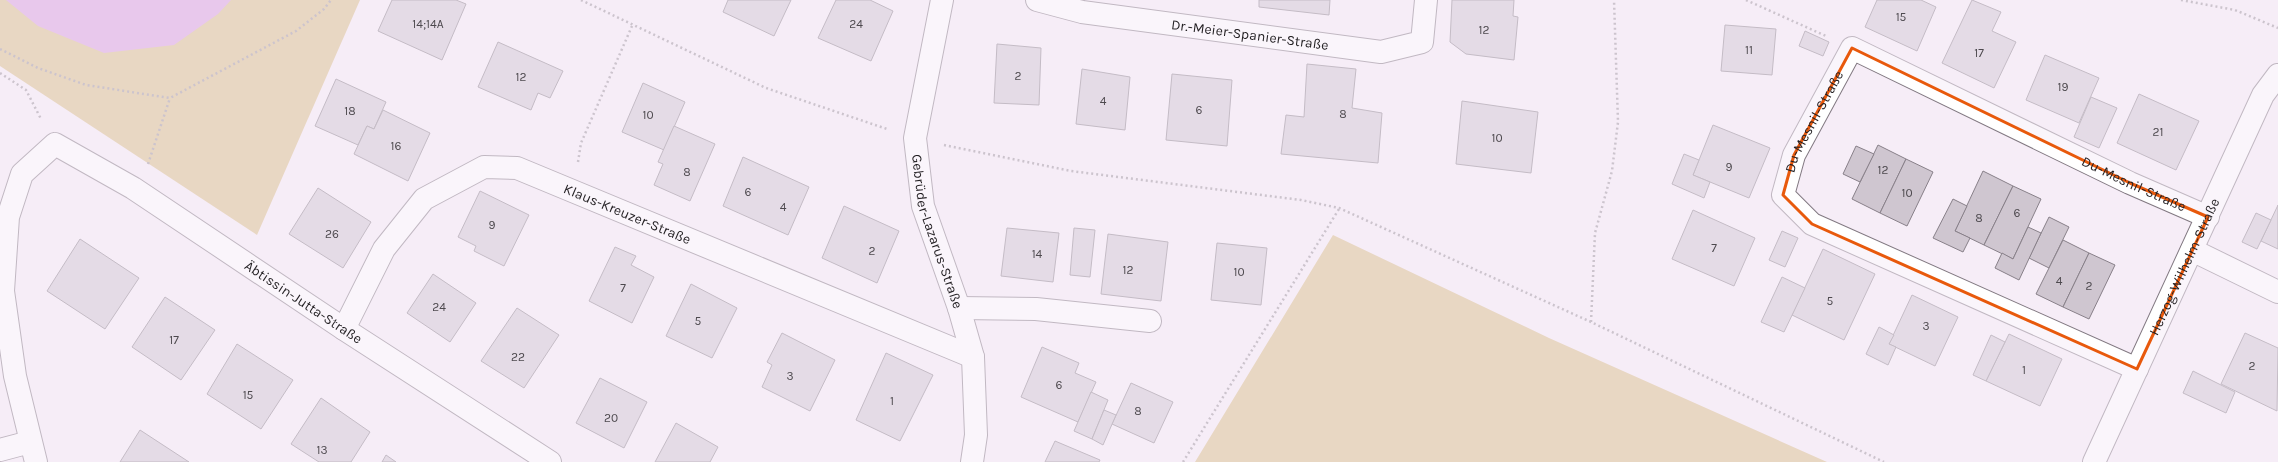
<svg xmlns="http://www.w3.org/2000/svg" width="2278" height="462" viewBox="0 0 2278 462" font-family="Karla,sans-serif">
<rect width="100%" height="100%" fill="#f6edf7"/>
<g fill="#d8bc83">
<polygon points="0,0 360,0 257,235 0,66"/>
<polygon points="1333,235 1549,338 1827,462 1195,462"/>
</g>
<polygon fill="#d79cde" points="6,0 231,0 218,14 174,45 104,53 38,26"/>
<g fill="#cfc6d0" stroke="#888089">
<polygon points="392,0 456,0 466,4 442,60 378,31"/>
<polygon points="728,0 791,0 774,36 723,12"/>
<polygon points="836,0 870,0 893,11 871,61 818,38"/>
<polygon points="1259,0 1330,0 1329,15 1259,7"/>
<polygon points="1452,0 1514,0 1513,16 1518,17 1514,60 1466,54 1450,42"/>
<polygon points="1877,0 1921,0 1936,7 1917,51 1865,27"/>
<polygon points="1972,0 2001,12 1992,31 2016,42 1994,88 1942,63"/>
<polygon points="1725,25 1776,29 1772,75 1721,71"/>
<polygon points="1805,31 1829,42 1823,56 1799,46"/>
<polygon points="498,42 563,71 550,98 538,93 531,110 478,87"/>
<polygon points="997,44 1041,48 1039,105 994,103"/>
<polygon points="2045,55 2099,78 2079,123 2026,100"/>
<polygon points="1307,64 1356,69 1352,108 1382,113 1378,163 1281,154 1286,115 1304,117"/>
<polygon points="1082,69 1130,77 1125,130 1076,124"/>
<polygon points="1172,74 1232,80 1227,146 1166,140"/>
<polygon points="336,79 386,102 374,129 367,126 358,145 315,126"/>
<polygon points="643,83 685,102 664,150 622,132"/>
<polygon points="2139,94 2199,121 2176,170 2117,143"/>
<polygon points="2091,97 2117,108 2099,148 2074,137"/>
<polygon points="1462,101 1538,112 1531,173 1456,164"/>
<polygon points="383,110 430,133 408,181 354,154 367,126 374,129"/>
<polygon points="1713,125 1770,148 1749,198 1693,175"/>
<polygon points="674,126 715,144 690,201 654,185 663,164 658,162"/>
<polygon points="1878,145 1906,159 1880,213 1852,199"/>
<polygon points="1856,146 1874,154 1860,182 1843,174"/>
<polygon points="1684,154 1699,160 1693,175 1710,182 1704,198 1672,184"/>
<polygon points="743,157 809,187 788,235 723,206"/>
<polygon points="1906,159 1933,172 1907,226 1880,213"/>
<polygon points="1983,171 2013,186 1984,245 1955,231"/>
<polygon points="2013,186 2041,199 2013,259 1984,245"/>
<polygon points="318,188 371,222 343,268 289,234"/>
<polygon points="480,191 529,215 504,266 474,251 476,246 458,237"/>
<polygon points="1953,199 1967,206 1955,231 1970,238 1963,252 1933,238"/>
<polygon points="2278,205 2278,249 2261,241"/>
<polygon points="844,206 899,231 877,283 822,258"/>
<polygon points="1693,210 1755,238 1734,286 1672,259"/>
<polygon points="2256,213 2271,220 2257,249 2242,242"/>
<polygon points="2049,217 2069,227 2049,268 2029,258"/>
<polygon points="2028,227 2041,233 2019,280 1995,268 2002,253 2013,259"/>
<polygon points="1007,228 1059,233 1053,282 1001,276"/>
<polygon points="1074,228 1095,230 1090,277 1070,275"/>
<polygon points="1782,231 1798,238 1785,267 1769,260"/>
<polygon points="1108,234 1168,242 1161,301 1101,294"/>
<polygon points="80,239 139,278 105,329 47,291"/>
<polygon points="2063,240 2089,253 2063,307 2036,294"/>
<polygon points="1217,243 1267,248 1261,305 1211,300"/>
<polygon points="615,247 636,256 631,265 654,277 632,323 589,301"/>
<polygon points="1823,249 1875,274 1844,340 1792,315"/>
<polygon points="2089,253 2115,265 2089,319 2063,307"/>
<polygon points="433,274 476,303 450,342 407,313"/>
<polygon points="1782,277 1805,288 1784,332 1761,322"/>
<polygon points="691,284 737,308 712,358 666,336"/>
<polygon points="1912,295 1958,317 1935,366 1889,344"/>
<polygon points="165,297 215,330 181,380 132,347"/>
<polygon points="517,308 559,335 524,388 481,361"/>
<polygon points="1879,327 1894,335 1889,344 1896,347 1888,365 1866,354"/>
<polygon points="782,333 835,360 810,411 762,387 772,365 767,362"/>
<polygon points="2245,333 2278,348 2277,411 2221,384"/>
<polygon points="2009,334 2062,359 2040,406 1986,381"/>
<polygon points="1991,335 2005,342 1986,381 1973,375"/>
<polygon points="237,344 293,380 261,429 207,394"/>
<polygon points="1042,347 1079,363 1075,373 1096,382 1078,422 1021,397"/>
<polygon points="886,353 933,375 900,441 856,420"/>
<polygon points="2193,371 2235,392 2226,413 2183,393"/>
<polygon points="600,378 647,402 624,448 576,423"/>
<polygon points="1131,383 1173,402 1154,443 1112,424"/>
<polygon points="1091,392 1108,400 1092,439 1074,431"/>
<polygon points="321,398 370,432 351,462 319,462 291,444"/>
<polygon points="1104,410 1116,415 1103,445 1092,439"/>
<polygon points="676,423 718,447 710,462 655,462"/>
<polygon points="140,430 189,462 120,462"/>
<polygon points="1055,441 1100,460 1099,462 1045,462"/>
<polygon points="386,455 396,462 382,462"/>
</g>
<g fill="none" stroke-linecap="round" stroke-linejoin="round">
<g stroke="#827982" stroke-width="24">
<g id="minor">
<path id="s1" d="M 942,0 L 915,138 L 923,206 L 959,308 L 973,357 L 976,435 L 972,462"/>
<path id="s2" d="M 1037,0 L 1082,12 L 1381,52 L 1422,42 L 1426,0"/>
<polyline points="2192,250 2278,292"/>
<polyline points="959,308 1036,309 1150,321"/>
<path id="s3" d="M 344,329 L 384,249 L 424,199 L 484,167 L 517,168 L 973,357"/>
<path id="s4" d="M 2137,369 L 1812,224 L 1783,195 L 1794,155 L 1852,48 L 2130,183 L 2208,217"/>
<polyline points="0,450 30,442"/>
<path id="s5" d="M 36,462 L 15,376 L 3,291 L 8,217 L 22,174 L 55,144 L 133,188 L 344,329 L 550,462"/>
<path id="s6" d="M 2094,462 L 2263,95 L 2278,75"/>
</g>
</g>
<g stroke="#9a939a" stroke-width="2.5" stroke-dasharray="2 3" stroke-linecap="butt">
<polyline points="581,0 766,88 887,129"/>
<polyline points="1746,0 1826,36"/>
<polyline points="2181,0 2235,10 2278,28"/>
<polyline points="0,49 38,68 86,85 170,98 296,31 324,9 331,0"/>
<polyline points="0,73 26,90 41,119"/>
<polyline points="944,145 1071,171 1301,200 1339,208 1591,322 1884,462"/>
<polyline points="578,162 581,143 632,26"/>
<polyline points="148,164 170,98"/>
<polyline points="1591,322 1595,233 1612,171 1618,122 1614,0"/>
<polyline points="1183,462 1339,209"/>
</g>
<use href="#minor" stroke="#fff" stroke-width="22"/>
</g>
<path d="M0 0H2278V462H0ZM 1852,48 L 2130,183 L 2208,217 L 2137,369 L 1812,224 L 1783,195 L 1794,155 Z" fill="#f6edf7" fill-opacity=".55" fill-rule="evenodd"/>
<path fill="none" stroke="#e8590c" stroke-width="3" stroke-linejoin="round" d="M 1852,48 L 2130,183 L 2208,217 L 2137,369 L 1812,224 L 1783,195 L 1794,155 Z"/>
<g text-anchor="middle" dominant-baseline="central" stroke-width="3" stroke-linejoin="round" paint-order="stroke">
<g font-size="12" fill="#4d494e">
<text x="1901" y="17">15</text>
<text x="428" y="24">14;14A</text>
<text x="856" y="24">24</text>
<text x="1484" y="30">12</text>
<text x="1749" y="50">11</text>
<text x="1979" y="53">17</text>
<text x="1018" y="76">2</text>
<text x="521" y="77">12</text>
<text x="2063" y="87">19</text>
<text x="1103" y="101">4</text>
<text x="1199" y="110">6</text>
<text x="350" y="111">18</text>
<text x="1343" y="114">8</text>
<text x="648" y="115">10</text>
<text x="2158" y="132">21</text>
<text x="1497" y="138">10</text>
<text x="396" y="146">16</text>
<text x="1729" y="167">9</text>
<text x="1883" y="170">12</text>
<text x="687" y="172">8</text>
<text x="748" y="192">6</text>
<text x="1907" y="193">10</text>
<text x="783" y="207">4</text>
<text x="2017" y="213">6</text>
<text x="1979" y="218">8</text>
<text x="492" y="225">9</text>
<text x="332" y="234">26</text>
<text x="1714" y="248">7</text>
<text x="872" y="251">2</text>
<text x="1037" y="254">14</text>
<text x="1128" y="270">12</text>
<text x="1239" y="272">10</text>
<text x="2059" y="281">4</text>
<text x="2089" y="286">2</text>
<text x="623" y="288">7</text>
<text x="1830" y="301">5</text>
<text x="439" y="307">24</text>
<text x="698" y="321">5</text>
<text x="1926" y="326">3</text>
<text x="174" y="340">17</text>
<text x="518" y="357">22</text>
<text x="2252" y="366">2</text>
<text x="2024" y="370">1</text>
<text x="790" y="376">3</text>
<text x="1059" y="385">6</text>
<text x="248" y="395">15</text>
<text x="892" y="401">1</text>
<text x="1138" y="411">8</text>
<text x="611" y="418">20</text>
<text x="322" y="450">13</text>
</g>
<g font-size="14" fill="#221f22" stroke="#fff">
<text stroke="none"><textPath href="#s2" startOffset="216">Dr.-Meier-Spanier-Straße</textPath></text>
<text stroke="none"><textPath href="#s4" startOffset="477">Du-Mesnil-Straße</textPath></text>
<text stroke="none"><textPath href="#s4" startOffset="873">Du-Mesnil-Straße</textPath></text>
<text stroke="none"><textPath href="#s3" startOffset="374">Klaus-Kreuzer-Straße</textPath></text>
<text stroke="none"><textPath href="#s1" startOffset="237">Gebrüder-Lazarus-Straße</textPath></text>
<text stroke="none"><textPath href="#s6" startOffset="215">Herzog-Wilhelm-Straße</textPath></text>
<text stroke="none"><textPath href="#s5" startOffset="633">Äbtissin-Jutta-Straße</textPath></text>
</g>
</g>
</svg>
